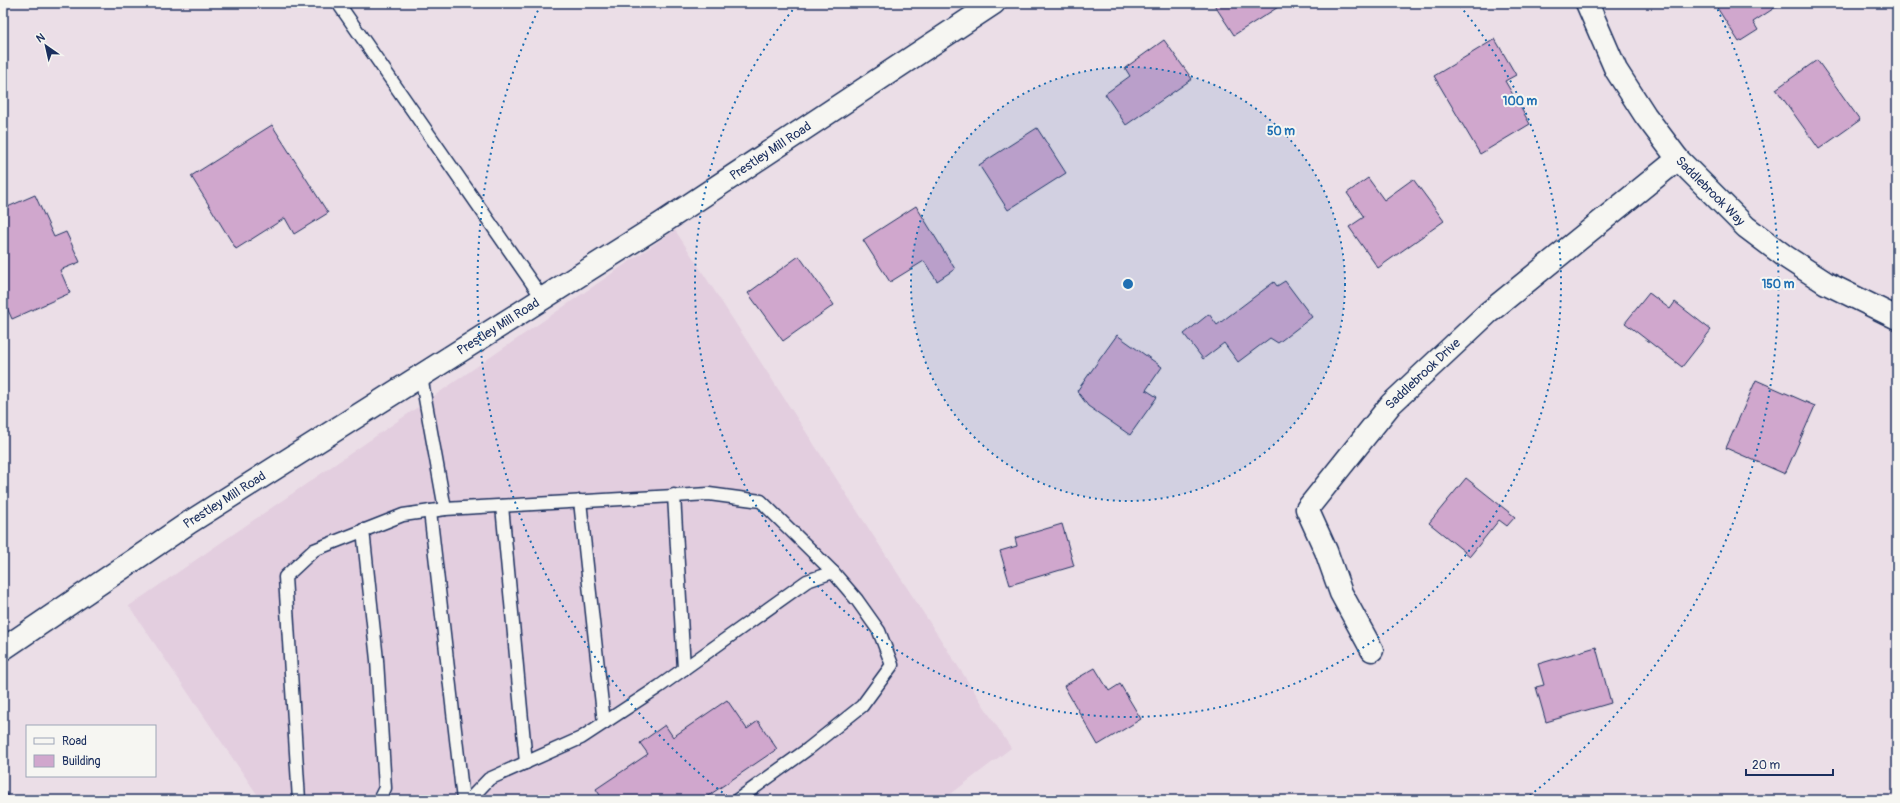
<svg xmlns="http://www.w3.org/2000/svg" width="1900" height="803" viewBox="0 0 1900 803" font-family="Pangolin,sans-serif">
<rect width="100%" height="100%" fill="#ebdee7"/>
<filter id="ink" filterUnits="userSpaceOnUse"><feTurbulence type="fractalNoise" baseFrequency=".025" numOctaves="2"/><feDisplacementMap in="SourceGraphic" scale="8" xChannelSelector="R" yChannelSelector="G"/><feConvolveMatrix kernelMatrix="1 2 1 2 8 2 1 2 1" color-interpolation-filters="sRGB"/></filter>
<g filter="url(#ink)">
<polygon fill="#e3cedf" points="675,230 1011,748 943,800 261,800 129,606"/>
<g fill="#d0a7cd" stroke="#1b2f5e">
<polygon points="1213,3 1283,3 1283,4 1234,35"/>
<polygon points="1714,3 1778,3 1779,5 1753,22 1758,30 1739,42"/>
<polygon points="1495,39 1516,75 1505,81 1530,124 1480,154 1434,76"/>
<polygon points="1164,40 1192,79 1126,125 1105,94 1130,76 1125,68"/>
<polygon points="1817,60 1860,120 1819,149 1776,89"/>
<polygon points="272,125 328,213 294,234 285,218 236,249 191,176"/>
<polygon points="1037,128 1066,173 1008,210 979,165"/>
<polygon points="1368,178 1384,200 1413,179 1444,221 1378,268 1349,227 1364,217 1347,193"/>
<polygon points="35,195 54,237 66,232 80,262 60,270 70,293 12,319 3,299 3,209"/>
<polygon points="916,206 955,269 937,281 924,261 890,282 863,240"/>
<polygon points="799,256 834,305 783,341 748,293"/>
<polygon points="1285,281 1312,317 1278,343 1270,338 1238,362 1224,343 1203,359 1184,334 1209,314 1217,325 1274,282 1277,286"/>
<polygon points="1649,293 1670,309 1675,302 1711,330 1682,367 1625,323"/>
<polygon points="1117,335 1162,367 1146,390 1157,397 1130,435 1088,406 1077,391"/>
<polygon points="1756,380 1815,406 1785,474 1726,448"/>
<polygon points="1466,478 1515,517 1507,526 1499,520 1470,556 1429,523"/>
<polygon points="1062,524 1074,566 1010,585 1000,551 1017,546 1015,538"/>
<polygon points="1596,647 1611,703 1546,722 1536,687 1544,685 1538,664"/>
<polygon points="1095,668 1109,691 1120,684 1141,719 1098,745 1064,686"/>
<polygon points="727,700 747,729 758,721 777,749 702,800 603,800 596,789 648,754 640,743 665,725 673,737"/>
<polygon points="3,788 11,800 3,800"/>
</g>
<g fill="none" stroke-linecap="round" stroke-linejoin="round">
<g stroke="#1b2f5e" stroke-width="15">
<g id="service">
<polyline points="338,3 543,299"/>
<polyline points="674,495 684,669"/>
<polyline points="580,501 604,723"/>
<polyline points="502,506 526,763"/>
<polyline points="445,509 709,494 761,501 833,572"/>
<polyline points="430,511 463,800"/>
<polyline points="363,530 377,660 385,788 379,800"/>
<polyline points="299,800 285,577 314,550 403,515 445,509 421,376"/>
<polyline points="469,800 489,779 581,738 660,686 807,581 833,572 857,600 879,631 892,665 862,706 808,749 737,800"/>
</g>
</g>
<g stroke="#1b2f5e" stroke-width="25">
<g id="minor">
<path id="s1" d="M 1587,3 L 1616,70 L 1645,115 L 1678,159 L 1746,227 L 1786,257 L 1826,283 L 1897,318"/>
<path id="s2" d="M 1372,650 L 1341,593 L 1326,551 L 1307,509 L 1391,404 L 1488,313 L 1678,159"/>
</g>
</g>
<g stroke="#1b2f5e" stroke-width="25">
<g id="tertiary">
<path id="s3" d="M 3,649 L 190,522 L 662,223 L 994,3"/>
</g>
</g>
<use href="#service" stroke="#f6f6f2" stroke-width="12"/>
<use href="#minor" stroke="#f6f6f2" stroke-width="22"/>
<use href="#tertiary" stroke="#f6f6f2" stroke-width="22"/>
</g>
</g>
<circle cx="1128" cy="284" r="217" fill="#1f6fb2" fill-opacity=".12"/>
<g fill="none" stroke="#1f6fb2" stroke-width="2" stroke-dasharray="2 4">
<circle cx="1128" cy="284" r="217"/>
<path d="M1460 6A433 433 0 1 1 796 6"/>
<path d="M732 800A650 650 0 0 1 541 4M1715 4A650 650 0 0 1 1524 800"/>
</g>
<g text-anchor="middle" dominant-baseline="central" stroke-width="4" stroke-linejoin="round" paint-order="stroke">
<g font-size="13" fill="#1b2f5e" stroke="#f6f6f2">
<text stroke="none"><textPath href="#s3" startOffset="915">Prestley Mill Road</textPath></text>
<text stroke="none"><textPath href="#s1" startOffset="227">Saddlebrook Way</textPath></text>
<text stroke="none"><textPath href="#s3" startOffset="591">Prestley Mill Road</textPath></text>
<text stroke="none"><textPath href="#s2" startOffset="334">Saddlebrook Drive</textPath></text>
<text stroke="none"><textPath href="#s3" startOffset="267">Prestley Mill Road</textPath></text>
</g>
</g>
<circle cx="1128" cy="284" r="6" fill="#1f6fb2" stroke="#f6f6f2" stroke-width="2"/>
<g font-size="12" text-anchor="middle" font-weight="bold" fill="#1f6fb2" stroke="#f6f6f2" stroke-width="4" stroke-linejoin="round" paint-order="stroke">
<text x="1520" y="105">100 m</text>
<text x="1281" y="135">50 m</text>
<text x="1778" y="288">150 m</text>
</g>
<rect width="1900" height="803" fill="none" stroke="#f6f6f2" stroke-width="16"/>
<rect x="8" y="8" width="1884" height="787" fill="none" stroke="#1b2f5e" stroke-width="1.5" filter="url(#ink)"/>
<rect x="26" y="725" width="130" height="52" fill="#f6f6f2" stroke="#9ea6b7"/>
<rect x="34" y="738" width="20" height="6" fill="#f6f6f2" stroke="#9ea6b7"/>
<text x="62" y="745" font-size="12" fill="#1b2f5e">Road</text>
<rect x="34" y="755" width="20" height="12" fill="#d0a7cd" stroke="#9ea6b7"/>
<text x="62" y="765" font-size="12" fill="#1b2f5e">Building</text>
<g transform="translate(46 46) rotate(326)" stroke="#f6f6f2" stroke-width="3" paint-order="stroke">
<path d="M0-3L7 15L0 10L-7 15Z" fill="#1b2f5e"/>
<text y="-6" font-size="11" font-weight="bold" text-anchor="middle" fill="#1b2f5e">N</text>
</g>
<path d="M1746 769v6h87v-6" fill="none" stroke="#1b2f5e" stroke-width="2"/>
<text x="1752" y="769" font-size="12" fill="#1b2f5e" stroke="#f6f6f2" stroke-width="3" paint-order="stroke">20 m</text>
</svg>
